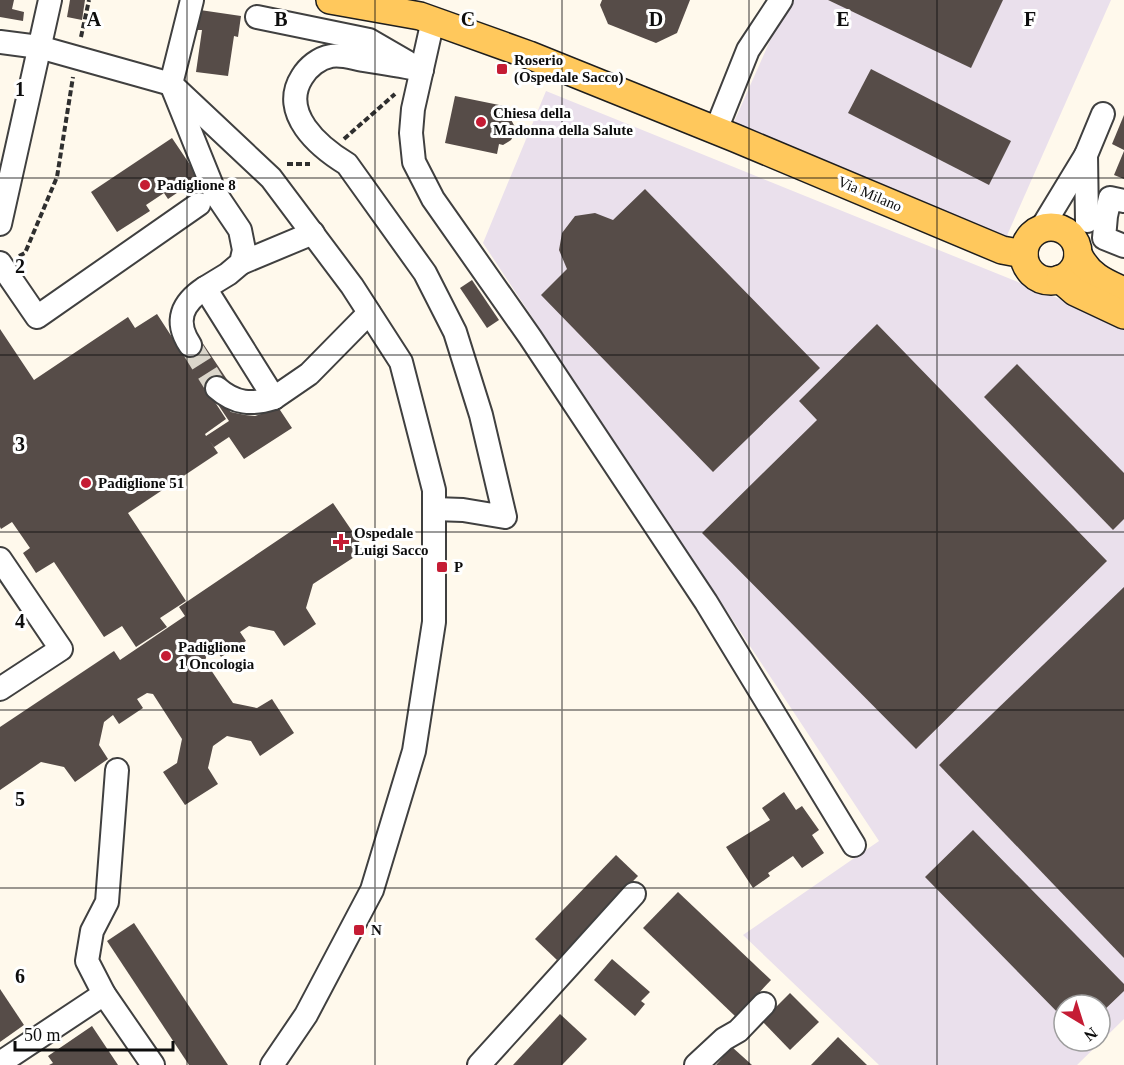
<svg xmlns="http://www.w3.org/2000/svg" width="1124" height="1065" viewBox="0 0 1124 1065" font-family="'Times New Roman',serif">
<rect width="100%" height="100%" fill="#fff9ec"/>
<g fill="#eae0ec" fill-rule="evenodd">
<polygon points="788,0 1111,0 1005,240 730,131"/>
<path d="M 546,91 L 1124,325 L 1124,1019 L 1077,1065 L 879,1065 L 743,935 L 879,841 L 483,243 ZM 1064,1005 L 1100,1005 L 1100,1041 L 1064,1041 Z"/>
</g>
<g fill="#564c48">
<polygon points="0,0 14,0 12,9 24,12 23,21 0,17"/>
<polygon points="70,0 85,0 82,20 67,17"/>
<polygon points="602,0 690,0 677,33 656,43 608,24 600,5"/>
<polygon points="828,0 1003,0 971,68"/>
<polygon points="200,10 241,16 238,37 234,36 228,76 196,72 202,30 196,30"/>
<polygon points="871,69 1011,141 989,185 848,113"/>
<polygon points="455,96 509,107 507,116 509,116 515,127 515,133 511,140 503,145 499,144 497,154 445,143"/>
<polygon points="1124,115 1124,150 1112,144"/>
<polygon points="172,138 199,178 168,199 164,193 146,205 150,211 117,232 91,192"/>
<polygon points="1124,151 1124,179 1114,175"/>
<polygon points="645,189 820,368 713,472 541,295 567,269 559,250 562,233 575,216 595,213 613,220"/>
<polygon points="472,280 499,320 487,328 460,288"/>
<polygon points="157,314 181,351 200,339 228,381 209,393 226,419 205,434 206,436 229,421 213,397 231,412 245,415 255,416 267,412 278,407 292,428 244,459 229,437 214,447 209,440 218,453 128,513 186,601 160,618 167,627 136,647 122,626 104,637 54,562 36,573 23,553 30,548 12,522 1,529 0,527 0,329 34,380 128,317 135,328"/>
<polygon points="877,324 1107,561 916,749 702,533 817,420 799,401"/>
<polygon points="1017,364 1124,473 1124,519 1113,530 984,397"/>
<polygon points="333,503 365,550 313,584 306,608 316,624 284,646 274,631 249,626 240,632 246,641 221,657 215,648 207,654 205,661 233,703 257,708 272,699 294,733 260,756 251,741 227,736 213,746 208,768 218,784 185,805 163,772 177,763 182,739 153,694 147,693 137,699 143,708 119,724 113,715 104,722 99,745 108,759 75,782 64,767 41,762 0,790 0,727 114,651 120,660 185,616 179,607"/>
<polygon points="1124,587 1124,958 939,765"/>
<polygon points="784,792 796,810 802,806 819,830 812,835 824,853 802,868 793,856 768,873 770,876 753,888 726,847 770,820 762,808"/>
<polygon points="973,830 1124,984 1124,991 1100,1014 1100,1005 1064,1005 1064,1019 925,877"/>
<polygon points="616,855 638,876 557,960 535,939"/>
<polygon points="678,892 771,980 736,1017 643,928"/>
<polygon points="134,923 228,1065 189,1065 107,941"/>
<polygon points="612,959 650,992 641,1001 645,1004 635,1016 594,980"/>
<polygon points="0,989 24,1025 0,1042"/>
<polygon points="790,993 819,1022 790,1050 762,1021"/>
<polygon points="560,1014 587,1039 562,1065 513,1065"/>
<polygon points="92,1026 118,1065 49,1065 53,1063 48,1056"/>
<polygon points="838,1037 867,1065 811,1065"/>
<polygon points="732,1047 752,1065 716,1065"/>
</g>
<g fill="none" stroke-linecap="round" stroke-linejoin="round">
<polyline stroke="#dbd6cb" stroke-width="22" stroke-dasharray="22 11" stroke-linecap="butt" points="190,345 217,388"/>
<g stroke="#404040" stroke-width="26">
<g id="minor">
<polyline points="192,0 171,84 215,193 240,230 244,250 241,263 228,274 205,288 274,398 309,374 369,313"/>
<polyline points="257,17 369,40 407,62"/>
<polyline points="433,20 413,109 411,133 414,162 433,199 530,337 706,602 854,845"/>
<polyline points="0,42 39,47 171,84 271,178 352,286 401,362 434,490 434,622 414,751 372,890 306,1015 272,1065"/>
<path d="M 422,70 C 402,66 382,63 363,60 C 352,58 342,54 331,56 C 319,58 308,67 302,77 C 279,113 319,147 347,164 L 425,273 L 455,332 L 481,415 L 505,517 L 463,510 L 434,509"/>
<polyline points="716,130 748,50 781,0"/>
<polyline points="1124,201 1110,198 1106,216 1104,238 1124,246"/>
<polyline points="1087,221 1086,155 1103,114"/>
<polyline points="0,224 50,0"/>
<polyline points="1041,229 1086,155"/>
<polyline points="0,263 37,317 199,204"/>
<polyline points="241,263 313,233"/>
<path d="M 190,345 C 174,321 182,303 205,288"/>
<path d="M 217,388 C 235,404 252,405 274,398"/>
<polyline points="0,559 61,649 0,689"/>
<polyline points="117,770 107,902 92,931 87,961 104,994 153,1065"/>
<polyline points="0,1063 104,994"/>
<polyline points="479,1065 634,894"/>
<polyline points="696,1065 724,1039 738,1031 764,1004"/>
</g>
</g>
<g stroke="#1e1e1e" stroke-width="30">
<g id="major">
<polyline points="330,0 420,16 529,55 735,138 1002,250 1024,254"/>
<circle cx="1051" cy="254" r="27"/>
<path d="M 1078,254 C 1088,275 1103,282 1124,291"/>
<polyline points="1060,279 1075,292 1124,315"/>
</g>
</g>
<g stroke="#2f2f2f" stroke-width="4" stroke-dasharray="6 3" stroke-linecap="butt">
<polyline points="81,37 89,0"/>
<polyline points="344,139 395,94"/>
<polyline points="287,164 310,164"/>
<polyline points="19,256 25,253 57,177 73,77"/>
</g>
<use href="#minor" stroke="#fff" stroke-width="22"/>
<use href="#major" stroke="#ffc85c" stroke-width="27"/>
</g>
<path fill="none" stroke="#0d0d0d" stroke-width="1.5" stroke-opacity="0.55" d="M 187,0 L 187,1065M 375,0 L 375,1065M 562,0 L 562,1065M 749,0 L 749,1065M 937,0 L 937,1065M 0,178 L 1124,178M 0,355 L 1124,355M 0,532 L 1124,532M 0,710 L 1124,710M 0,888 L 1124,888"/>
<g fill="#c51c34" stroke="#fff" stroke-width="2">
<rect x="496" y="63" width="12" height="12" rx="3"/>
<circle cx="481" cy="122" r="6"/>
<circle cx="145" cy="185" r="6"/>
<circle cx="86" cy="483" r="6"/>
<path d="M338 533h6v6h6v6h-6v6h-6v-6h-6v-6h6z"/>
<rect x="436" y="561" width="12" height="12" rx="3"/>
<circle cx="166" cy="656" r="6"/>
<rect x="353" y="924" width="12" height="12" rx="3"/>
</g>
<g text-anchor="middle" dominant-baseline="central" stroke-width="6" stroke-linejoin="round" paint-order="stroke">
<g font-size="15" font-weight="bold" fill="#0d0d0d" stroke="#fff" text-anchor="start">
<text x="514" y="60">Roserio<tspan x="514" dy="17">(Ospedale Sacco)</tspan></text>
<text x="493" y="113">Chiesa della<tspan x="493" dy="17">Madonna della Salute</tspan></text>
<text x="157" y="185">Padiglione 8</text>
<text x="98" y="483">Padiglione 51</text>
<text x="354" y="533">Ospedale<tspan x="354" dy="17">Luigi Sacco</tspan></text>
<text x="454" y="567">P</text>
<text x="178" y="647">Padiglione<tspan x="178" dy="17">1 Oncologia</tspan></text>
<text x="371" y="930">N</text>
</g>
<g font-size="15" fill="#0d0d0d" stroke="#fff">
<text transform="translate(870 194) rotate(23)">Via Milano</text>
</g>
</g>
<g font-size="20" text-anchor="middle" font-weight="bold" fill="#0d0d0d" stroke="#fff" stroke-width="6" stroke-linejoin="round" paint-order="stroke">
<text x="94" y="26">A</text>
<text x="281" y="26">B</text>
<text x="468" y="26">C</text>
<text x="656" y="26">D</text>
<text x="843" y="26">E</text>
<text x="1030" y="26">F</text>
<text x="20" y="96">1</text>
<text x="20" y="273">2</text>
<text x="20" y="451">3</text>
<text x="20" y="628">4</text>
<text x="20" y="806">5</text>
<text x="20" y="983">6</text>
</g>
<g transform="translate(1082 1023) rotate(142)"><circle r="28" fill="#ffffff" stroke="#9e9e9e" stroke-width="1.5"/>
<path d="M0-4.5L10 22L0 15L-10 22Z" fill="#c51c34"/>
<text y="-9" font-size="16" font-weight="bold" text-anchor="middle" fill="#0d0d0d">N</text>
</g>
<path d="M15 1041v9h158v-9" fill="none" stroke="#0d0d0d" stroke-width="3"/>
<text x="24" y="1041" font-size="18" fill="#0d0d0d" stroke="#ffffff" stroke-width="4.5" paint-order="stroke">50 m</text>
</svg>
